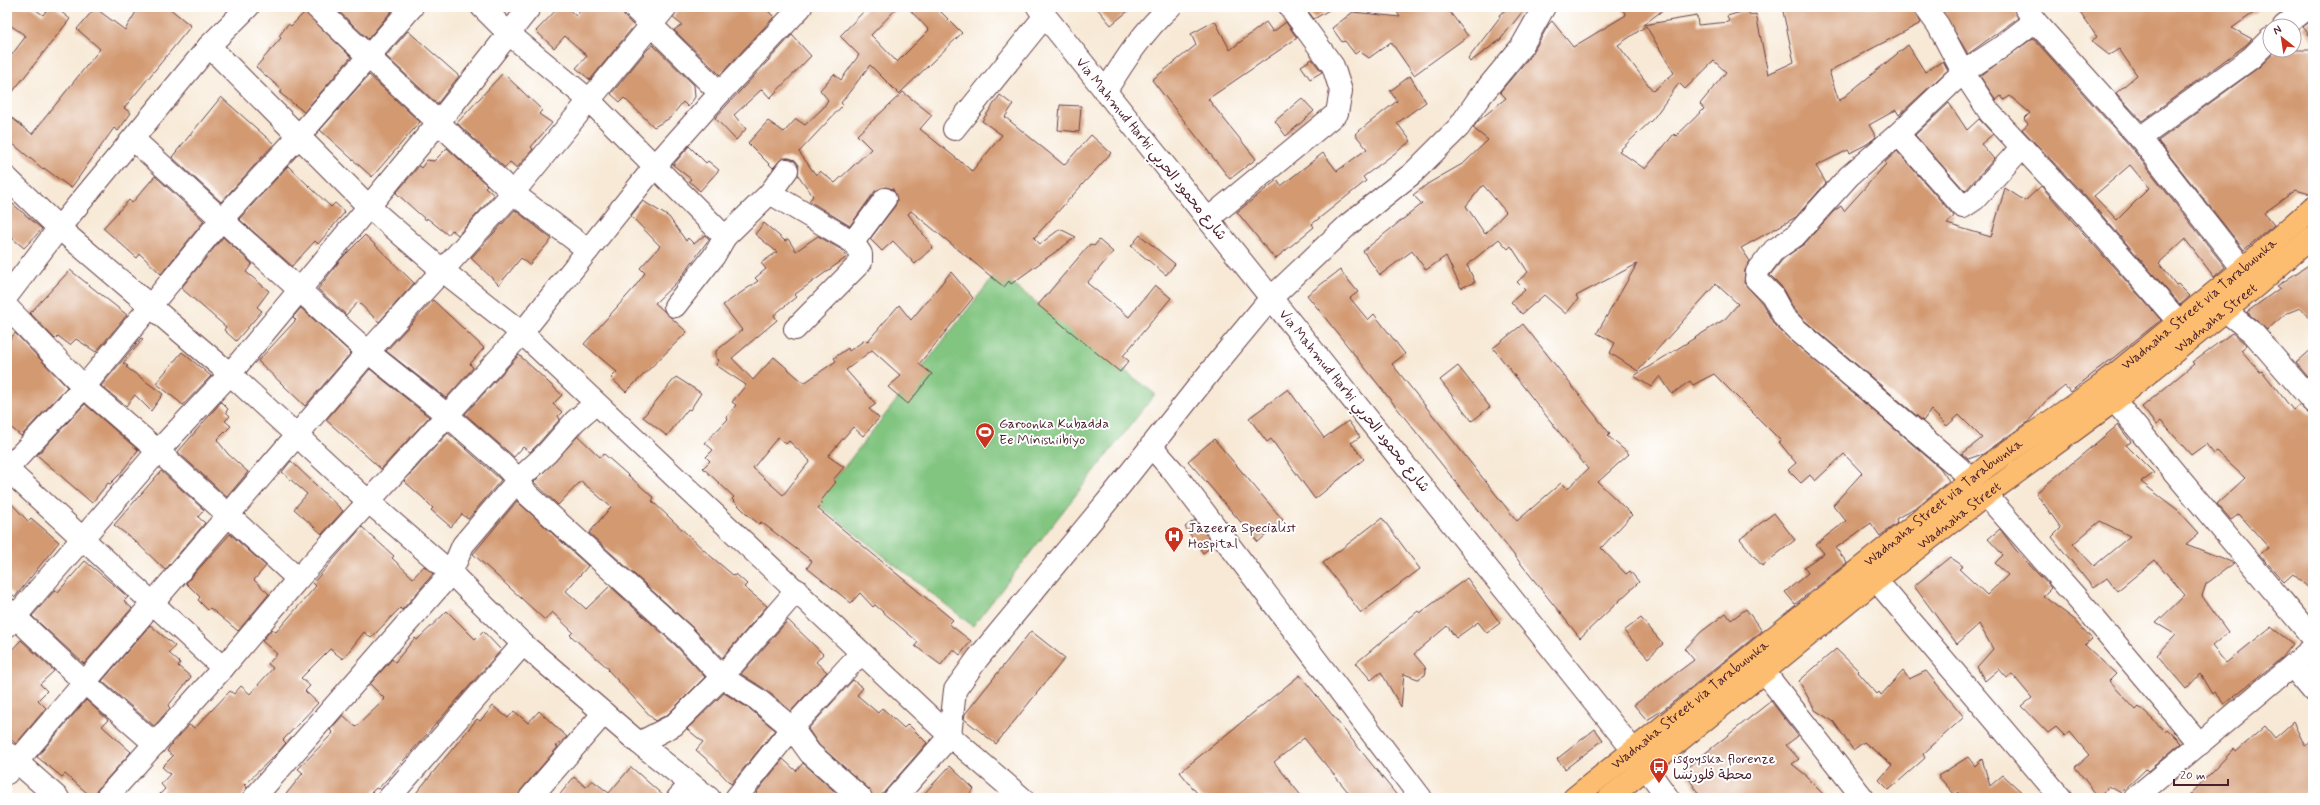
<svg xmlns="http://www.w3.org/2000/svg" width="2320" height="805" viewBox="0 0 2320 805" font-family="Mynerve,'Playpen Sans Arabic',sans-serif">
<rect width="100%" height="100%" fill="#fff"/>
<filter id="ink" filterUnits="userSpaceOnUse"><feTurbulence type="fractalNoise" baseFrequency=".025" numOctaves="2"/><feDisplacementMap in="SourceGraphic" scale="8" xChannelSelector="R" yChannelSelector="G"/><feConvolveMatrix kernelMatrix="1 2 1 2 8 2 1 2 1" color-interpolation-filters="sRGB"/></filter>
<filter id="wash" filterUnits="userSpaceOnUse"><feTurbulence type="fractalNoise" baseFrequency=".012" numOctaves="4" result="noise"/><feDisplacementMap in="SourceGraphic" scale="16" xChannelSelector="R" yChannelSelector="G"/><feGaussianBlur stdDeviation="0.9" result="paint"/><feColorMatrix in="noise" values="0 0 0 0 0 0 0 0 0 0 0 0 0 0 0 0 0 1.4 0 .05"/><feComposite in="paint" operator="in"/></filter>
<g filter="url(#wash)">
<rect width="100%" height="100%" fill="#f7e9d6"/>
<polygon fill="#81c580" stroke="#667256" points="997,272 1155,394 973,626 816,503"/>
<g id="blocks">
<g fill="#d39a72" fill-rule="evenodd">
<polygon points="7,7 32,7 43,15 49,7 55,7 70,19 7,99 7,61 26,36 7,23"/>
<polygon points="139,7 168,7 191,26 124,108 131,113 118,131 114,128 71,188 44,168 43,169 7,139 7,114 32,134 100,49 77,29 95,8 125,30"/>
<polygon points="334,7 395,7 368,39"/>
<polygon points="559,7 566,7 576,16 584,7 621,7 624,16 634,26 590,80 576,68 587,56 565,36 554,48 536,31"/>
<polygon points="678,7 764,7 774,17 720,75 674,30 682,25 673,18"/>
<polygon points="868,7 898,7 871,35 897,62 929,30 907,7 936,7 962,33 899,94 870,65 841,103 843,105 799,152 816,175 820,171 835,183 871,149 857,135 903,92 932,115 920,129 972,171 1002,135 982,121 1000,95 1013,105 1005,117 1064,165 1091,135 1111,153 1034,238 1040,244 1060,229 1076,237 1011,284 1009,281 1004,287 911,211 908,214 933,247 915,264 893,241 882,251 870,239 895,206 897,200 893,189 886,187 875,191 850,226 809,201 813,196 798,175 799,165 795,160 789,158 782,158 773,168 748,143 768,121 784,132 796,119 805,125 823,108 828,100 820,90 834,74 841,80 859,55 840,36"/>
<polygon points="1096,7 1133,7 1111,25"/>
<polygon points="1305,7 1334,7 1314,19"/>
<polygon points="1394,7 1446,7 1468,36 1414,75 1391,42 1369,58 1359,51 1355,54 1345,41 1342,42 1332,28 1353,12 1400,17"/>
<polygon points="1509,7 1526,7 1500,40 1470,62 1468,59 1500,17 1499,15"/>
<path d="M 1621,7 L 1667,7 L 1643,25 L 1697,16 L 1698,25 L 1729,22 L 1727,16 L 1749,10 L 1749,15 L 1756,14 L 1768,74 L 1794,62 L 1782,7 L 1913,7 L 1921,23 L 1829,71 L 1839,101 L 1908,45 L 1925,72 L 1943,61 L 1948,70 L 1899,115 L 1896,110 L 1869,125 L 1876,137 L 1867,144 L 1850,153 L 1848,150 L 1816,166 L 1826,183 L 1796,217 L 1741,248 L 1750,261 L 1745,270 L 1744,283 L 1762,303 L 1775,326 L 1940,468 L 1949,481 L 1919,505 L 1896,519 L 1897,523 L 1880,536 L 1871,523 L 1836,548 L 1847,563 L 1795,604 L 1785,592 L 1808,573 L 1804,567 L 1824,553 L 1816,544 L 1846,521 L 1833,505 L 1862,473 L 1844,454 L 1815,481 L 1810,475 L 1801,483 L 1788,470 L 1796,463 L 1779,442 L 1781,441 L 1714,374 L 1693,385 L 1690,381 L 1672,394 L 1660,376 L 1651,387 L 1634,376 L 1725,319 L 1738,304 L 1716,284 L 1638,371 L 1610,353 L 1615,343 L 1597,333 L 1637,264 L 1576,296 L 1578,299 L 1566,314 L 1544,295 L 1522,314 L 1511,302 L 1525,290 L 1517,282 L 1528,272 L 1511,246 L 1508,249 L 1499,239 L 1467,265 L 1475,282 L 1461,288 L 1446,256 L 1426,270 L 1412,251 L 1380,275 L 1363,251 L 1422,204 L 1413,195 L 1429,183 L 1464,163 L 1488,140 L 1473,128 L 1478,121 L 1506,98 L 1500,92 L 1532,54 L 1549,24 L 1552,21 L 1573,47 L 1626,15 ZM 1646,26 L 1674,73 L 1653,91 L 1618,45 ZM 1714,61 L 1726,72 L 1700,104 L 1704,109 L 1676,136 L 1674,134 L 1645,169 L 1619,151 L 1653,119 L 1679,83 L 1685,89 ZM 1483,185 L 1506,212 L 1485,234 L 1466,206 Z"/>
<polygon points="1940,7 2013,7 2018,18 1968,54"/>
<polygon points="2076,7 2262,7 2232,28 2252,39 2246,45 2142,121 2116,93 2137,75 2119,49 2109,55 2091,41 2097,37"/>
<polygon points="305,12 351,57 304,112 280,93 282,90 256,67 281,38 279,36 288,24 291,26"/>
<polygon points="2313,19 2313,40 2303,27"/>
<polygon points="1215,21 1230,50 1266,22 1273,32 1286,22 1297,38 1208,99 1256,159 1230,179 1152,80 1196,45 1191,34"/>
<polygon points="408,31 459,76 437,104 386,56"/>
<polygon points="792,35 811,56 770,98 762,89 734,115 746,129 736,140 715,118"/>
<path d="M 2033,38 L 2130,146 L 2225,267 L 2214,277 L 2185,239 L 2159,263 L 2176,285 L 2178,284 L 2190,296 L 2180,305 L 2085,196 L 2022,129 L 2028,124 L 2024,119 L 2030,113 L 2010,96 L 2004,100 L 2001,96 L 1996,100 L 1980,76 ZM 2130,165 L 2149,188 L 2117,220 L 2094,196 Z"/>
<polygon points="653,45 694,85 695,97 688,107 683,102 670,118 654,127 624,98 620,102 611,94 648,49"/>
<polygon points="2277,50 2313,50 2313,195 2296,190 2264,213 2274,225 2244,250 2158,141 2258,68"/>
<polygon points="1312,59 1322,72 1310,79 1301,66"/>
<polygon points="503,73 542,110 539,114 552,123 531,147 533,149 517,168 510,162 505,168 457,123"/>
<polygon points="369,75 420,122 372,177 320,130"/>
<polygon points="1410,76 1426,102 1397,123 1411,141 1363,177 1366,181 1312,224 1314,227 1275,259 1237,212 1277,180 1281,186 1323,153 1337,171 1367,149 1355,134 1397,101 1390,91"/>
<polygon points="221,97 274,144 221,202 172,157"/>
<polygon points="1302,98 1314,111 1286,136 1275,121"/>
<polygon points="1949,103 1967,130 1979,119 1993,134 1981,144 1994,159 1965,191 1915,135"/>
<polygon points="1060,105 1081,106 1079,132 1058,130"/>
<polygon points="689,146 706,163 708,161 719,170 700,191 689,181 691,179 673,165"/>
<polygon points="447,148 487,185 485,187 494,195 458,235 452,230 448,235 427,218 426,220 396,193 419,166 421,168 427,160 434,161"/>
<polygon points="1897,151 1954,216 1947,224 1991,237 2005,188 2025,201 2041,186 2161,320 2070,392 2065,386 2045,402 2028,422 1983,454 1968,459 1962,454 1982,438 1959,415 1947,426 1931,410 1923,421 1804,320 1794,309 1781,286 1770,275 1783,259 1804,244 1834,211 1841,206 1844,211 1886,164 1885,162"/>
<polygon points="288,166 331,207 335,203 345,212 318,244 315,241 292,266 239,219"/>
<polygon points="155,176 204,221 161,274 140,254 137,258 103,228 129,200 132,203"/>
<polygon points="7,199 42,229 24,248 7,234"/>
<polygon points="643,201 669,217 686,241 688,238 694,244 705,235 709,239 679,280 655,303 687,332 626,392 611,378 617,372 584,344 634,288 645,273 640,268 660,246 631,216"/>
<polygon points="515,210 552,239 529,265 521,258 499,285 471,258"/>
<path d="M 764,223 L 785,241 L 788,239 L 796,251 L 818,236 L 842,250 L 847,257 L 794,295 L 796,297 L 774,315 L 777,320 L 732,358 L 753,380 L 774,357 L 804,383 L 836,361 L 834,358 L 848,348 L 849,351 L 865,340 L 867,342 L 899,305 L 911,320 L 951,272 L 973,298 L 919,364 L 932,374 L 908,404 L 888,387 L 901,376 L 872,350 L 846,370 L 876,404 L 869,409 L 879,418 L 863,436 L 853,427 L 828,456 L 844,467 L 833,480 L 836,482 L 820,502 L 823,504 L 818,509 L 953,620 L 949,624 L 971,641 L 960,655 L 953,649 L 941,665 L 915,646 L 918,642 L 875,605 L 873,607 L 860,593 L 851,603 L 807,568 L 812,561 L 761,522 L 759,524 L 749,516 L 732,499 L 734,497 L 703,468 L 710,461 L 706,457 L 713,450 L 705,443 L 728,419 L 727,417 L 736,405 L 732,402 L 746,385 L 716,365 L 719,360 L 716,358 L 716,351 L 742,330 L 723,305 L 758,281 L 755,278 L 766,269 L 761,263 L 777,252 L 755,234 ZM 778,437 L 786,444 L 789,441 L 810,461 L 783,495 L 753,468 Z"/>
<polygon points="365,235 414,283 379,322 358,302 346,315 318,289 341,259"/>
<polygon points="1140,235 1175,264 1166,275 1131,246"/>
<polygon points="223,237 252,264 246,272 269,291 257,307 262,311 236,341 224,330 226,327 181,288"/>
<polygon points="1099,240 1113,252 1087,283 1129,317 1155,285 1171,298 1123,356 1129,361 1120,372 1038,305 1090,244 1094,246"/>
<polygon points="2313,262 2313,322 2300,308 2285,314 2267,330 2247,312 2280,288 2277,286"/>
<polygon points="70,270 127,315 96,352 76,339 70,345 58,336 55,339 30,313"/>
<polygon points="1340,270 1358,292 1350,298 1368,320 1374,314 1405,354 1392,364 1517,521 1561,483 1567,489 1588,469 1493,348 1523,324 1610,434 1608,436 1629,454 1598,482 1632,515 1601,548 1626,574 1630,571 1639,582 1580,638 1307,295"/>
<polygon points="433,300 484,348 470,364 473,368 446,398 386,351"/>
<polygon points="301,308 351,353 305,406 258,361 296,320 293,317"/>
<polygon points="15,333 67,387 21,436 7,424 7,343"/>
<polygon points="2232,333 2247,345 2241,350 2260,372 2262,371 2293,410 2299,405 2309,414 2313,414 2313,592 2293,574 2284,582 2259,554 2269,548 2239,514 2231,520 2217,504 2245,478 2217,452 2214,454 2206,444 2191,455 2161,421 2156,425 2142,407 2194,364 2192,362"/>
<polygon points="141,338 143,339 123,363 128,366 126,367 163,394 151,411 135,395 126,406 101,386"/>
<polygon points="2313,348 2313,383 2296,363"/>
<polygon points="182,352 211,376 183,405 156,383"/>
<polygon points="519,355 562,395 553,404 562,412 558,416 560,419 538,444 530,452 523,447 514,457 465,414"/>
<polygon points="1458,366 1490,407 1472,421 1440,380"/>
<polygon points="370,369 429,417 381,469 326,420"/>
<polygon points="676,377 701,393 690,410 688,409 667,436 643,417"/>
<polygon points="1288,389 1324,438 1348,421 1360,437 1351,443 1364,459 1315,499 1271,439 1267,442 1249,418"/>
<polygon points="221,402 228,409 226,412 230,416 225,421 231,426 217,440 228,454 248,472 227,497 178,452"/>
<polygon points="85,404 138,450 120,474 110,484 108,483 92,503 37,455"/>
<path d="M 2118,425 L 2131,442 L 2126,445 L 2154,473 L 2141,482 L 2179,511 L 2199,533 L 2186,544 L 2234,563 L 2206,584 L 2202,596 L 2228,632 L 2212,646 L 2226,663 L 2271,627 L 2293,644 L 2282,658 L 2224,704 L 2214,692 L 2212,694 L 2200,674 L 2186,689 L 2157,655 L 2176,635 L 2156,623 L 2185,595 L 2155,560 L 2117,591 L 2107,578 L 2093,588 L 2052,537 L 2061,528 L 2036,493 ZM 2100,521 L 2130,536 L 2094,566 L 2073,544 Z"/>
<polygon points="448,433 501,480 468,519 462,514 451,527 431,510 433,508 422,497 404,481"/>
<polygon points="578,436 600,457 604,454 654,498 652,501 707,553 734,576 736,574 747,584 744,587 767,606 722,658 692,627 589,533 611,507 581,481 558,505 534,482"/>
<polygon points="1214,439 1283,520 1258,542 1188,461"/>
<polygon points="291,461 343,511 322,534 294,509 307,494 282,472"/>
<polygon points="161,471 204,510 198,517 205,523 165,570 134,540 114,525"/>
<polygon points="7,499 28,521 31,518 59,542 15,597 7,589"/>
<polygon points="517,501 588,566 566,591 586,609 610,586 675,645 705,677 667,715 655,721 608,670 609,669 570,635 573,632 552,612 545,620 473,554"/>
<polygon points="1774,513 1795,540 1762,566 1740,539"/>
<polygon points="1382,518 1420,569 1361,613 1323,563"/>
<polygon points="1195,520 1214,545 1203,553 1185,527"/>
<polygon points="362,527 394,556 392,558 413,578 424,566 433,574 402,610 400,608 371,638 364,632 343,659 330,649 301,678 310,686 305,691 318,703 283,740 286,743 276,754 244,785 247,787 241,798 156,798 165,789 161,784 170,774 162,767 173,756 167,751 170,746 189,725 195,728 230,691 234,694 241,686 250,694 273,668 268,664 277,654 262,641 272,629 276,632 316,586 313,583"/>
<polygon points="2000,529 2015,549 2051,588 2043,596 2075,620 2092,639 2085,645 2116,674 2109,681 2136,710 2139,707 2165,731 2167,729 2181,743 2148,771 2146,769 2121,793 2109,786 2099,798 2075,767 2089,755 2070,732 2065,736 2056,727 2048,733 2022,706 2032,698 2012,674 2007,678 1999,669 1985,681 1977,667 1993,649 1979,624 1957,644 1914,586 1950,557 1963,566 1959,569 1987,595 2008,575 1995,563 2003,555 1988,539"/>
<polygon points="230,534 266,566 254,580 269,594 238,631 210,608 208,610 198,600 200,597 186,583"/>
<polygon points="85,561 128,597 124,601 132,608 84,664 32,616 55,590 58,592"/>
<polygon points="1467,578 1500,623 1487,633 1478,622 1456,638 1447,626 1414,654 1425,667 1426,671 1425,675 1418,679 1404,674 1401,707 1381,672 1371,680 1356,663 1418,611 1420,613"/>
<polygon points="1746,609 1762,631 1663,710 1647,720 1634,705 1694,660 1685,649 1701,632 1726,613 1731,620"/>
<polygon points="447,611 475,639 483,631 501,650 412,751 378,789 376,788 366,798 283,798 303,773 298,769 333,733 330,730 343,715 356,727 385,699 370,684 392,659 395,662 415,638 417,640"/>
<polygon points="1641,618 1663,644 1648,658 1624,631"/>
<polygon points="788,620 823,654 816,662 827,672 791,711 765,689 741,674"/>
<polygon points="150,625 175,646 169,653 180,663 178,666 191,677 168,706 170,708 154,726 102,681"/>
<polygon points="1031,631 1065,658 996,744 964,719 965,714"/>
<polygon points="21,640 54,671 40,684 47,691 38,700 46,708 16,744 7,735 7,655"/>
<polygon points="1836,649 1859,671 1858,672 1877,694 1879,692 1881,695 1903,671 1909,679 1926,671 1964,717 1923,754 1925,758 1889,790 1879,780 1892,765 1864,742 1853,750 1834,722 1815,710 1799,681"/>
<polygon points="1300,675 1399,798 1353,798 1304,738 1274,762 1303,798 1201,798 1180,772"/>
<polygon points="853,680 863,688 857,695 878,713 882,708 904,728 908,724 927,743 879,798 873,798 869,789 819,745 808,729"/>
<polygon points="724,693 750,709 775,730 731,784 712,764 696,750 703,742 687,729"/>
<polygon points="86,700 108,720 102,726 131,752 97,790 93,798 65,774 62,777 37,757"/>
<polygon points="1771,701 1798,736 1786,745 1799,759 1792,764 1807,776 1806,777 1827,798 1701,798 1684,770"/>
<polygon points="493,706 508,718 514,711 528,723 539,711 567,737 556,746 558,747 521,790 518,798 412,798 477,719 480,721"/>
<polygon points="2293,722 2305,746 2313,740 2313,798 2187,798 2234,749 2236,752 2265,726 2275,738"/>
<polygon points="1595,729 1603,740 1565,769 1557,759"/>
<polygon points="1968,757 1975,766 1982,759 1990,786 2003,775 2028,798 1964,798 1959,792 1955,795 1938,776"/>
<polygon points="783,759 796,771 803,763 842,798 761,798 756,793"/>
<polygon points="950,766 974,789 966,798 920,798"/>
<polygon points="631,767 666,798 557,798 574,777 586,787 592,780 609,793"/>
</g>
</g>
</g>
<g filter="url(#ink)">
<use href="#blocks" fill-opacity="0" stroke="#643d45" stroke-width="1"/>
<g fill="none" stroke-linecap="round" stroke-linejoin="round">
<g stroke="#643d45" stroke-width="24">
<g id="minor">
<polyline points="316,7 513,193 588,250"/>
<polyline points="482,7 508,33 589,100 725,237"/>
<polyline points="633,7 720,93"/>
<polyline points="1038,7 1633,750 1668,798"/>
<polyline points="1925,7 1938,25 1963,72 1990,113 2076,205 2178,321"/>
<polyline points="2025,7 2035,21 2140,138 2254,283"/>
<polyline points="2284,26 2308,7"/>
<polyline points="209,46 368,206 442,270 522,333 950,736 1022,798"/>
<path d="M 1105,92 C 1123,63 1144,30 1170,7"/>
<polyline points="954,129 1045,16"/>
<polyline points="1898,134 1963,207 1975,199 2022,147"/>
<polyline points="2140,138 2251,58 2270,39"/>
<polyline points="133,139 368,352 447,415 504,465 518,480 527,494 684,636 722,677 757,699 792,728 810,753 861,798"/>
<polyline points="7,178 59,228 230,374 369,502 451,573 523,644 639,743 709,798"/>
<polyline points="770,193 853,242"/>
<polyline points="1208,219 1337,113 1341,91 1333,66 1290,7"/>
<polyline points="7,296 59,228 209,46 248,7"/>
<polyline points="675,306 714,256 725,237 770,193 787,170"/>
<polyline points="7,307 84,387 158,451 298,579"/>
<polyline points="2224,310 2253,333 2313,402"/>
<polyline points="795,329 861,262 861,254 853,242 885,199"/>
<polyline points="2102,386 2313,638"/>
<polyline points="1151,446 1173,471 1421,798"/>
<polyline points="7,469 84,387 221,220 298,137 412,7"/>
<polyline points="7,469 223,668"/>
<polyline points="1972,479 1796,329 1784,317 1772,295 1756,279 1757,272 1774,250 1795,236 1849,176 1898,134 1963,72 2000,48 2035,21"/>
<polyline points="1986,495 2089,612 2200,744"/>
<polyline points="1876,580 2061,798"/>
<polyline points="7,609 84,682 155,744"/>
<polyline points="7,626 158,451 230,374 438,123 530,7"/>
<polyline points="2292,666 2313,691"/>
<polyline points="1765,673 1863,798"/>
<polyline points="639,743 674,725 722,677 797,590"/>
<polyline points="7,753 58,798"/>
<polyline points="7,773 368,352 513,193 666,7"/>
<polyline points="106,798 223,668 298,579 522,333 655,166 720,93 801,7"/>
<polyline points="254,798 451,573 463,545 518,480 547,453 575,421 595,404"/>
<polyline points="389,798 523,644"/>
<polyline points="530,798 604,713"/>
<polyline points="678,798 691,784"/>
<polyline points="736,798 792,728 861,653"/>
<polyline points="895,798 950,736 955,690 978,658 1111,497 1213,368 1271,298 1349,224 1413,173 1459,127 1479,98 1522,46 1544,7"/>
<polyline points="2135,798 2313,648"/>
</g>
</g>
<g stroke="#643d45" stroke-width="24">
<g id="major">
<path id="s1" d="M 1574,798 L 1989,465 L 2102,385 L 2243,269 L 2313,207"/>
<path id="s2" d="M 1609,798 L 1876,580 L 1986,495 L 2115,400 L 2256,286 L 2313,236"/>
</g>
</g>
<use href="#minor" stroke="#fff" stroke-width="22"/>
<use href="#major" stroke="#fcbd6f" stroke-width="22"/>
</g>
</g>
<defs>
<g id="stadium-pin" transform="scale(1)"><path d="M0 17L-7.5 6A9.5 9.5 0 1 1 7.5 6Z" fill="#c8321e" stroke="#fff"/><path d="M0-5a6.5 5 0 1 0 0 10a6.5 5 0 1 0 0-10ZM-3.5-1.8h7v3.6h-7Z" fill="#fff"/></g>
<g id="hospital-pin" transform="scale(1)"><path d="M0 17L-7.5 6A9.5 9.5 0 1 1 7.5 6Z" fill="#c8321e" stroke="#fff"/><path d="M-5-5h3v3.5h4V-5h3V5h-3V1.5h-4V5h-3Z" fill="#fff"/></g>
<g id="bus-pin" transform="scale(1)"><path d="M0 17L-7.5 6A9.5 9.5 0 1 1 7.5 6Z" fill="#c8321e" stroke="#fff"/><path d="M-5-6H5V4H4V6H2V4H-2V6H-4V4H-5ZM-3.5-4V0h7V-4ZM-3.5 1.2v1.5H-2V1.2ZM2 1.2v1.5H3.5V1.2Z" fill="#fff"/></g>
</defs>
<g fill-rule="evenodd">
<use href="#stadium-pin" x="985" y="432"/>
<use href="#hospital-pin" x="1174" y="536"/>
<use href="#bus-pin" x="1659" y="767"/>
</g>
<g text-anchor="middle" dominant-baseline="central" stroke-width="4" stroke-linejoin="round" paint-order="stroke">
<g font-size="14" fill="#4a1f2b" stroke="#fff">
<text transform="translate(1151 149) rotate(51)">Via Mahmud Harbi شارع محمود الحربي</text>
<text stroke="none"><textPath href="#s1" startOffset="797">Wadnaha Street via Tarabuunka</textPath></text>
<text stroke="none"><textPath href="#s2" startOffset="774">Wadnaha Street</textPath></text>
<text transform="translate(1354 401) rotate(51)">Via Mahmud Harbi شارع محمود الحربي</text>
<text stroke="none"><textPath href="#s1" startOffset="473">Wadnaha Street via Tarabuunka</textPath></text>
<text stroke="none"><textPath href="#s2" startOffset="450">Wadnaha Street</textPath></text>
<text stroke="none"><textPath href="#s1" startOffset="149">Wadnaha Street via Tarabuunka</textPath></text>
</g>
<g font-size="14" fill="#4a1f2b" stroke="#fff" text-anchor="start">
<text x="999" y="424">Garoonka Kubadda<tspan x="999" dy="16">Ee Minishiibiyo</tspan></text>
<text x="1188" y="528">Jazeera Specialist<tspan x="1188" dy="16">Hospital</tspan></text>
<text x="1673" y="759">isgoyska florenze<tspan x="1673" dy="16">محطة فلورنسا</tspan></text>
</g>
</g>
<rect width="2320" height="805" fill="none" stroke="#fff" stroke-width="24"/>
<g transform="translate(2282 38) rotate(330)"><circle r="19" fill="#ffffff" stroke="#b7a5aa"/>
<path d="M0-3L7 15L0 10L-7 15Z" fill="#c8321e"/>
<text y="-6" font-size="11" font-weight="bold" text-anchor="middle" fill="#4a1f2b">N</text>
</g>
<path d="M2174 779v6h54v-6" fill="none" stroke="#4a1f2b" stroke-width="2"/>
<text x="2180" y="779" font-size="12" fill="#4a1f2b" stroke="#ffffff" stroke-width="3" paint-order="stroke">20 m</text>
</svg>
